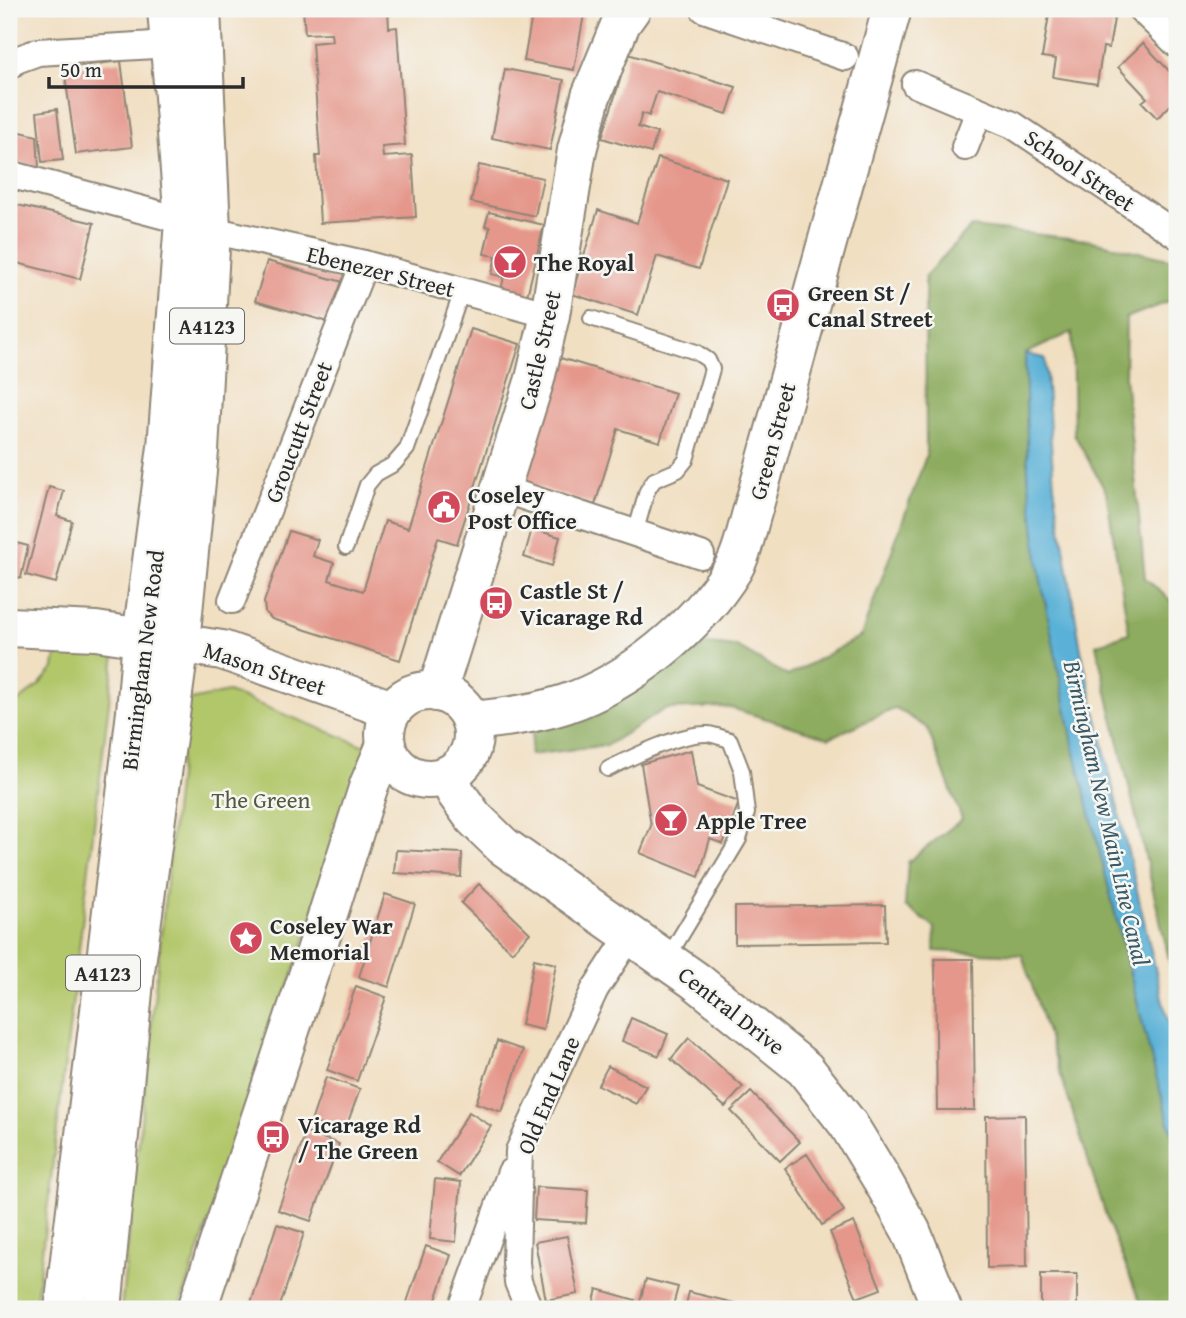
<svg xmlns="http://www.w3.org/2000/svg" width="1186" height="1318" viewBox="0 0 1186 1318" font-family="'Gentium Book Plus',serif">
<rect width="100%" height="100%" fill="#f6f6f2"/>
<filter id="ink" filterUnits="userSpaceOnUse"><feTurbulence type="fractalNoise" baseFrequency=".0143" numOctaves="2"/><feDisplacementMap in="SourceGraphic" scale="14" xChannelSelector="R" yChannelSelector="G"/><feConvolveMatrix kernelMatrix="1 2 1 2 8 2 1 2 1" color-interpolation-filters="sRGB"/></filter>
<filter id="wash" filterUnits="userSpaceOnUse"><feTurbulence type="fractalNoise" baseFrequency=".00686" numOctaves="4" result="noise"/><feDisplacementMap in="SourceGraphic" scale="28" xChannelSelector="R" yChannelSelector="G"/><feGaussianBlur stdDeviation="1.57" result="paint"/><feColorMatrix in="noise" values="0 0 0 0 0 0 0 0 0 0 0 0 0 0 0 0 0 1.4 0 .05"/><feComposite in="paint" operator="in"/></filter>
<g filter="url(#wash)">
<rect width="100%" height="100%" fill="#f1dfc2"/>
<g fill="#b2c76b" stroke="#6e794b" stroke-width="2">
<polygon points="59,635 116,645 35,1309 9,1309 9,708 38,686 54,668"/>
<polygon points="228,692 370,748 179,1309 121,1309 186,701"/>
</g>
<polygon fill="#8dac5f" stroke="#5c6c45" stroke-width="2" points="971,227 1088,240 1177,261 1177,298 1126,318 1125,376 1145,578 1177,606 1177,993 1096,645 1129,633 1106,492 1074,434 1072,332 1025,354 1028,475 1074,749 1153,1065 1177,1149 1177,1309 1143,1309 1109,1225 1022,955 934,951 935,928 905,906 908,862 962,819 927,728 896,708 829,738 728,707 665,709 607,745 530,755 533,730 582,717 708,644 737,647 788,676 861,636 926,456 925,276"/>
<polygon fill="#5ab1d7" stroke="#426e81" stroke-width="2" points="1025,354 1045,358 1054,486 1081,650 1162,998 1177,1050 1177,1151 1153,1065 1074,749 1040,576 1028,475"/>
<g id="blocks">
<g fill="#e5978b">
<polygon points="303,9 388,9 389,28 397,27 405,145 382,147 383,157 412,155 416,217 320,223 316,156 320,156 312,43 332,41 331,33 305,34"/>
<polygon points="533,9 585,9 574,70 524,61"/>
<polygon points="1050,9 1101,9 1101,11 1115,13 1109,48 1103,47 1097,84 1053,77 1056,59 1042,57"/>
<polygon points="1143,43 1172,74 1170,76 1177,84 1177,99 1157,118 1142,102 1147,98 1118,67"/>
<polygon points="628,54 736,87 727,114 657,92 649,116 642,113 638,127 657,133 651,153 602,138"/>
<polygon points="121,61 132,147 76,154 64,68"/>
<polygon points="505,69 564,80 550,150 492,138"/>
<polygon points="57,109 63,160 42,162 37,112"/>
<polygon points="9,129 37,136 39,168 9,160"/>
<polygon points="658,158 727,179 699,269 657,256 638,315 572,294 598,210 637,223"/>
<polygon points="479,165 543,178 535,216 471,202"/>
<polygon points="9,203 94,223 80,279 9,261"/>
<polygon points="489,212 544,225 527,296 501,290 504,277 492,274 496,256 484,254 490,227 485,226"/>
<polygon points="267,261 343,282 332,323 255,301"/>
<polygon points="471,329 520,344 457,544 438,538 400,660 272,619 265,612 264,602 289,531 318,540 313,556 334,563 329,580 363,591 385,521 408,528"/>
<polygon points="557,357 675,393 660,442 618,429 595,505 519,481"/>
<polygon points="49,487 64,491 57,516 72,521 56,583 26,575"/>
<polygon points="532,529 560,537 552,566 524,557"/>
<polygon points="9,541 28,546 21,578 9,575"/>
<polygon points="691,750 697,787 739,802 723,844 710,839 699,877 640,853 651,826 641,764"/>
<polygon points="396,850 462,853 461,877 394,873"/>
<polygon points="479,884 530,933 512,952 461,903"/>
<polygon points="385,894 415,904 389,987 359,977"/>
<polygon points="885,905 886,942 735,944 735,907"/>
<polygon points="534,959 556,964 543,1030 521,1025"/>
<polygon points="935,959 973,959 975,1110 937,1110"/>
<polygon points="356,986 386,997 357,1081 327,1070"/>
<polygon points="631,1018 668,1034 659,1056 622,1041"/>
<polygon points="689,1038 743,1087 725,1107 671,1059"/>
<polygon points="497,1041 523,1050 502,1112 476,1103"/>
<polygon points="608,1066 646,1086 636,1104 598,1085"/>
<polygon points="326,1077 360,1089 344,1133 311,1122"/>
<polygon points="751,1092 800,1142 780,1161 731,1111"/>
<polygon points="469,1112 491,1126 459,1176 437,1162"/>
<polygon points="1025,1115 1027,1267 987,1268 986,1116"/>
<polygon points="306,1132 339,1144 311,1221 278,1210"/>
<polygon points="807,1154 844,1211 822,1225 785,1168"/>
<polygon points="435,1179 461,1182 456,1242 430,1239"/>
<polygon points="536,1187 588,1190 586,1223 534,1220"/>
<polygon points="854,1222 881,1289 857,1298 830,1232"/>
<polygon points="277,1224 304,1233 279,1309 272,1309 251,1303"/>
<polygon points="567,1236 578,1294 546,1300 535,1242"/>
<polygon points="426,1246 451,1255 433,1309 408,1309 405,1308"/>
<rect x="1041" y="1274" width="36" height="35"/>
<polygon points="646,1279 678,1287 672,1309 638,1309"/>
<polygon points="597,1289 635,1300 632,1309 592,1309"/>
<polygon points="689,1292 743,1305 742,1309 685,1309"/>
</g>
</g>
</g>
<g filter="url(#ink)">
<use href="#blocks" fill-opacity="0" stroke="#8e8576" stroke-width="2"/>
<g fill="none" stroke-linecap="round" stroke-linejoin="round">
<g stroke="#8e8576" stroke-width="18">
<g id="lane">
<polyline points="591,318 696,352 708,360 712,369 686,460 678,470 654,480 647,491 635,534"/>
<polyline points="346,547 367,485 376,474 394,464 407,449 462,291"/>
<path d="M 608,769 C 634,756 680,733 708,734 C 715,735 723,738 730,740 L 742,771 L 747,813 L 739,839 L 667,959"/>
</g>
</g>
<g stroke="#8e8576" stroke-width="30">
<g id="street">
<polyline points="704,9 845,57"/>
<polyline points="1141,9 1177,44"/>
<polyline points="9,66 16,60 38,52 171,44"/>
<polyline points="915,84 1013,125 1177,235"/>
<polyline points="965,147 979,111"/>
<polyline points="9,174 184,221"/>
<polyline points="211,230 364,264 550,315"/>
<polyline points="502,489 701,555"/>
<polyline points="232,600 364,264"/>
<polyline points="462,1309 511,1172"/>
<polyline points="529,1309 518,1282 516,1262 519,1151 595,989 631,934"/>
</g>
</g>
<g stroke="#8e8576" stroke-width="42">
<g id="secondary">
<polyline points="9,627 96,631 222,650 392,710"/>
<circle cx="429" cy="735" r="44"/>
<polyline points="437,692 535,379 550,315 577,150 591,96 621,23 631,9"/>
<path d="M 471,721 C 503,718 535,714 565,704 C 629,683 698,626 733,569 C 743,552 747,528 753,509 L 892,9"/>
<polyline points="449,776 456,793 474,818 503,846 696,981 805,1069 848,1124 881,1178 911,1231 942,1309"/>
<polyline points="197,1309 312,964 369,785 386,745"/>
</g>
</g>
<g stroke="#8e8576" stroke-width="42">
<g id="highway">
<polyline points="64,1309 136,712 142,638 167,447 184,221 167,9"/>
<polyline points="102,1309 135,971 180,642 199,451 211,230 201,9"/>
</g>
</g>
<use href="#lane" stroke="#fff" stroke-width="14"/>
<use href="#street" stroke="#fff" stroke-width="26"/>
<use href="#secondary" stroke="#fff" stroke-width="38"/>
<use href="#highway" stroke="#fff" stroke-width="38"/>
</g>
</g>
<defs>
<g id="bar-disc" transform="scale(1.75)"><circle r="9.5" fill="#d1495b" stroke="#f6f6f2"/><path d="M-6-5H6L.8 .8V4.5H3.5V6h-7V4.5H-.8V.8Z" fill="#fff"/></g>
<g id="bus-disc" transform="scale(1.75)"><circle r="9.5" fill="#d1495b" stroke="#f6f6f2"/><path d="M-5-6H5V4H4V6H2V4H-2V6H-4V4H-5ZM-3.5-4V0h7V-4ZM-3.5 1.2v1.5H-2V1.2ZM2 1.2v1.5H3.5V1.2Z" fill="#fff"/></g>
<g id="civic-disc" transform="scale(1.75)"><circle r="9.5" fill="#d1495b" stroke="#f6f6f2"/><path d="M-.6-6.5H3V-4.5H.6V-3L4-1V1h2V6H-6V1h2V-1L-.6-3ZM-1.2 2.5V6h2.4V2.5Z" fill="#fff"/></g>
<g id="sight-disc" transform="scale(1.75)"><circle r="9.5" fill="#d1495b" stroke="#f6f6f2"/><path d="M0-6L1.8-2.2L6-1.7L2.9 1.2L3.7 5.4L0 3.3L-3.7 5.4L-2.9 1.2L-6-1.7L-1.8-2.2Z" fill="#fff"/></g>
</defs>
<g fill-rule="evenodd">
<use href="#bar-disc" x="510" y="262"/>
<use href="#bus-disc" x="783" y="305"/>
<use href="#civic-disc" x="444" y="507"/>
<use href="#bus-disc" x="496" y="603"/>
<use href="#bar-disc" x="671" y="820"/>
<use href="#sight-disc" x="246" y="938"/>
<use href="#bus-disc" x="273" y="1137"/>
</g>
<g text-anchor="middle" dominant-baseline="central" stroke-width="5" stroke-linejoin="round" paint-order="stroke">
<g fill="#f6f6f2" stroke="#686867" stroke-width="2">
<rect x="170" y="308.5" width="74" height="35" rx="5"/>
<rect x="66" y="955.5" width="74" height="35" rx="5"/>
</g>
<g font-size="21" font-weight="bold" fill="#2b2b2b">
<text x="207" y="326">A4123</text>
<text x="103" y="973">A4123</text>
</g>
<g font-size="23" fill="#2b2b2b" stroke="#f6f6f2">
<text transform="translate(1080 170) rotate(34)">School Street</text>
<text transform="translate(381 271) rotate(14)">Ebenezer Street</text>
<text transform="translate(539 350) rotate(-77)">Castle Street</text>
<text transform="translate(298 432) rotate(-69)">Groucutt Street</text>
<text transform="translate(772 441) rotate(-75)">Green Street</text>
<text transform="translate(142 660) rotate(-83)">Birmingham New Road</text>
<text transform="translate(265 668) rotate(18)">Mason Street</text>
<text transform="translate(732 1010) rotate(38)">Central Drive</text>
<text transform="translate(548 1095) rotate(-67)">Old End Lane</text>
</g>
<g font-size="23" font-weight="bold" fill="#2b2b2b" stroke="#f6f6f2" text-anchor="start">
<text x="534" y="262">The Royal</text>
<text x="808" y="292">Green St /<tspan x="808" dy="26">Canal Street</tspan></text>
<text x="468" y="494">Coseley<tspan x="468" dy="26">Post Office</tspan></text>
<text x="520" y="590">Castle St /<tspan x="520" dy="26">Vicarage Rd</tspan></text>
<text x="696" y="820">Apple Tree</text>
<text x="270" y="925">Coseley War<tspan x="270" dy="26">Memorial</tspan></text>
<text x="298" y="1124">Vicarage Rd<tspan x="298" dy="26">/ The Green</tspan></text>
</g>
<g font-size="23" fill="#545a3e" stroke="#f6f6f2">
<text x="261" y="799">The Green</text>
</g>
<g font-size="24" font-style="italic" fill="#3b5a67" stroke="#f6f6f2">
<text transform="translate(1107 813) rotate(77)">Birmingham New Main Line Canal</text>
</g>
</g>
<rect width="1186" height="1318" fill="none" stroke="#f6f6f2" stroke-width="35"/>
<path d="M49 77v10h194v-10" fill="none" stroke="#2b2b2b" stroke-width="3.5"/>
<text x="60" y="77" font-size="21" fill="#2b2b2b" stroke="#f6f6f2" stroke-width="5" paint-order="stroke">50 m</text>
</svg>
